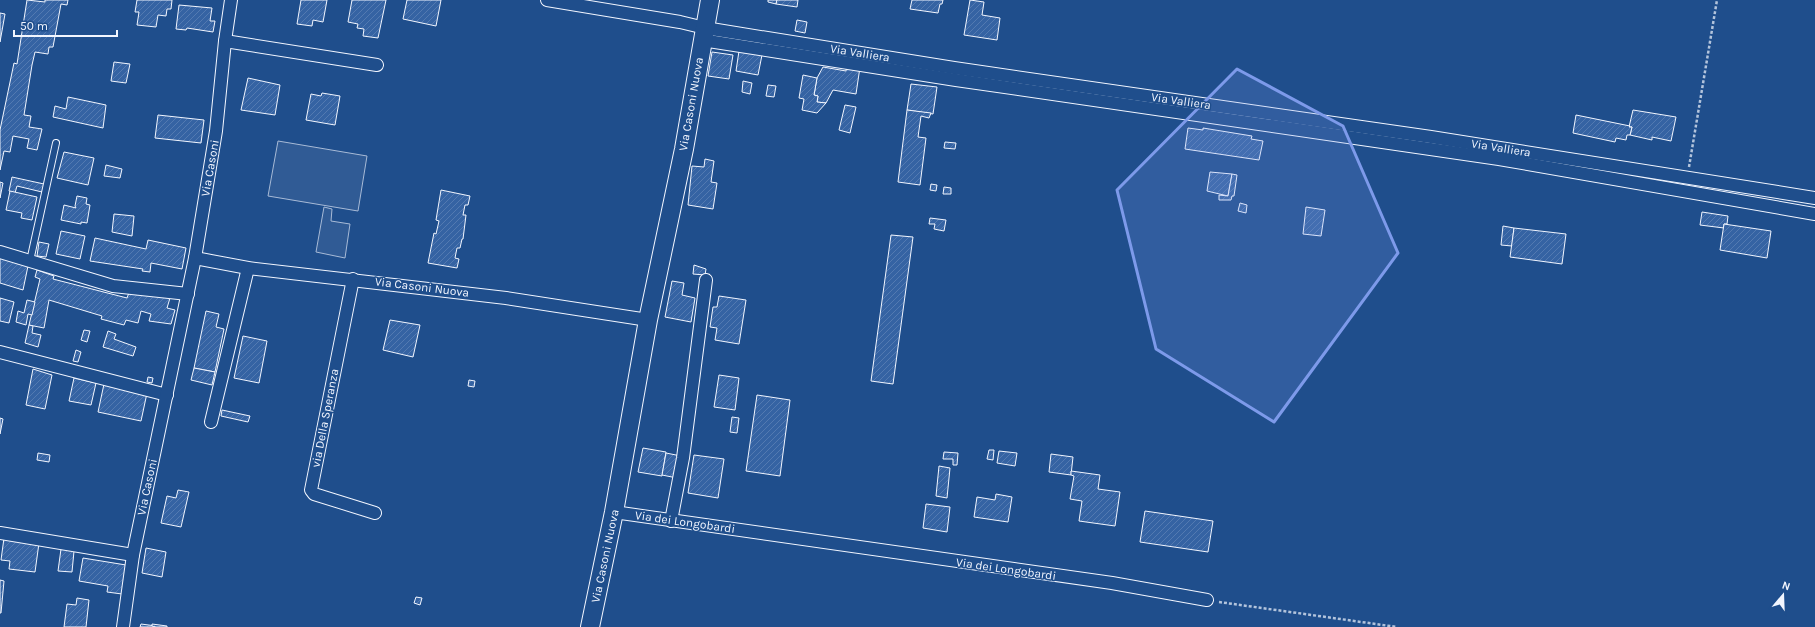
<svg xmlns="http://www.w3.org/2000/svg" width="1815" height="627" viewBox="0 0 1815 627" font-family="Karla,sans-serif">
<defs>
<pattern id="building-hatch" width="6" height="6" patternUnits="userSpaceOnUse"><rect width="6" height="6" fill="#3563a3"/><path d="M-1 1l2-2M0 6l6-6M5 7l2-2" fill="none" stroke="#537ab1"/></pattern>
</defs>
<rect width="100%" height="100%" fill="#1f4e8c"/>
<g fill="#305b95" stroke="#a8bbd7">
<polygon points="278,141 367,156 358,211 268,196"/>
<polygon points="324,207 332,209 331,221 350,224 345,258 316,252"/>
</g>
<g fill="url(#building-hatch)" stroke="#f2f6ff">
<polygon points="27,0 45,2 45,0 68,0 67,5 61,4 53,47 49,47 48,54 35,52 32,65 24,115 31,116 29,127 42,129 37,150 27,148 29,139 13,136 10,152 4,151 0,170 0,130 14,63 17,64"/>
<polygon points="137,0 172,0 171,9 167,9 166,16 158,15 156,27 137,25 139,12 135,12"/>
<polygon points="301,0 327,0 323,22 313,20 312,26 297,24"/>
<polygon points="352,0 386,0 378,38 363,36 364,29 357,28 358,24 348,22"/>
<polygon points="407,0 441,0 436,26 403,19"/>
<polygon points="768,0 777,0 776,4 768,2"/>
<polygon points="777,0 798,0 797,7 776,4"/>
<polygon points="912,0 943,0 942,4 940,4 938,13 910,9"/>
<polygon points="970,0 984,2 982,15 1000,18 997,40 964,35"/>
<polygon points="179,5 212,8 210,21 215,21 213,32 187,28 186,30 176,29"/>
<polygon points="0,13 5,14 0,42"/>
<polygon points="797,20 807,22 805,33 795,31"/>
<polygon points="739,51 762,55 758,75 736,71"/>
<polygon points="712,52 733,55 729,79 708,76"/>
<polygon points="114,62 130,64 126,83 111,81"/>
<polygon points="847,65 860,67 856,94 833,90 826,103 817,102 818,96 814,95 817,78 823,67 846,71"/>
<polygon points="803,75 817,78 814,95 818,96 817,102 826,103 817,113 802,110 804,99 799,98"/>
<polygon points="248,78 280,85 275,115 241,110"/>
<polygon points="743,81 752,83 750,94 742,92"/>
<polygon points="911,84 937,87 933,114 907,110"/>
<polygon points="768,85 776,86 774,97 766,96"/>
<polygon points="322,93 340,96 335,125 306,120 311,94 321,96"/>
<polygon points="68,97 106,105 103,128 53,117 55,106 66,109"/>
<polygon points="845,105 856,107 850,133 839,130"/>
<polygon points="907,110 931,113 929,118 921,116 918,137 926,138 920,185 898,182"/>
<polygon points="1633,110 1676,117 1671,141 1652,137 1652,140 1630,135 1632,127 1629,127"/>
<polygon points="158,115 204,120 201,143 155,138"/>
<polygon points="1576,115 1630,126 1629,127 1632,127 1630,135 1627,135 1626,140 1616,138 1615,142 1573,133"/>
<polygon points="1188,128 1203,130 1203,128 1252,136 1251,139 1263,141 1259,160 1185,149"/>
<polygon points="945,142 956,143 955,149 944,148"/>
<polygon points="64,152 94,158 88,185 57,178"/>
<polygon points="705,159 714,161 711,182 717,183 713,209 688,205 692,166 704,167"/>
<polygon points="106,165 122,169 120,178 104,176"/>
<polygon points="1210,172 1232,174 1228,196 1207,191"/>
<polygon points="1232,174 1237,175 1234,196 1232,196 1231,200 1219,200 1219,195 1228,196"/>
<polygon points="12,177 44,184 42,192 17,186 15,193 9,191"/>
<polygon points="0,182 3,183 0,198"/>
<polygon points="931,184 937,185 936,191 930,190"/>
<polygon points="944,187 951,188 951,194 943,194"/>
<polygon points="441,190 470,196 468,205 465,205 463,215 466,215 463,239 462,239 460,248 457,248 455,258 459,259 457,268 428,263 434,233 436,234 439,221 436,220"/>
<polygon points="10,191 37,197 32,220 21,218 22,213 6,210"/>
<polygon points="77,196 87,198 86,204 90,205 87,223 81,222 81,224 61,220 64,205 76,208 75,206"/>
<polygon points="1240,203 1247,205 1246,213 1238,211"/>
<polygon points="1306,207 1325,210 1321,236 1303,234"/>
<polygon points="1702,212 1728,216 1727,224 1724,224 1724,228 1700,225"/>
<polygon points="114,214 134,216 132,236 112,232"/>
<polygon points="930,218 946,220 944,231 934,229 935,224 929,224"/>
<polygon points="1724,224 1771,231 1767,258 1720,250"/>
<polygon points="1503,226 1514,228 1512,246 1501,245"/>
<polygon points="1514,228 1566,234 1562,264 1510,257"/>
<polygon points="61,231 85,236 80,259 56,254"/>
<polygon points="891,235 913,237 893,384 871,381"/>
<polygon points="95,238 146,249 148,240 186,248 182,269 151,263 150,272 142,271 143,269 90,261"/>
<polygon points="39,242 49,244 46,257 37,256"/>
<polygon points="0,257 28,266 23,290 0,283"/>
<polygon points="694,265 706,269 705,275 693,274"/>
<polygon points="37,270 54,276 53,279 127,298 130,290 170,298 167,308 175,310 171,324 149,321 151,314 141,311 138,323 126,320 124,325 101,319 102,316 49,300 44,328 29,325 40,279 35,277"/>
<polygon points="672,281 684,283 682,295 695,298 691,322 665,317"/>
<polygon points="719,296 746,300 739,344 715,340 717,328 710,327 713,307 717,307"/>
<polygon points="0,298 14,302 9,323 0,321"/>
<polygon points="27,300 35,302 32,315 28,314 26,325 16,322 18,311 24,313"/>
<polygon points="206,311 219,314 216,327 224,329 215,372 194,368"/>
<polygon points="390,320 420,325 413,357 383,350"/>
<polygon points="29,325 33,326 32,333 41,335 38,347 25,343"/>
<polygon points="84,330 90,331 87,342 81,340"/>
<polygon points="108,331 116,334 114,339 136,347 133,356 103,347"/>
<polygon points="243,336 267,341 259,383 234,378"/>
<polygon points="76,350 81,352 78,362 73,361"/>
<polygon points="194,368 215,372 212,385 191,380"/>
<polygon points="33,369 52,375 45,409 26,405"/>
<polygon points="719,375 739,378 735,410 714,407"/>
<polygon points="148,377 153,378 152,383 147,382"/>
<polygon points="74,378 96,383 91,405 69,401"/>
<polygon points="469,380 475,381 474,387 468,386"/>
<polygon points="104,384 147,393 141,421 98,412"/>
<polygon points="757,395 790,400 780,476 746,471"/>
<polygon points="222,410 250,416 248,422 221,416"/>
<polygon points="732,417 739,418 737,433 730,432"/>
<polygon points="0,418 3,419 0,434"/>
<polygon points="643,448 666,452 662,476 638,472"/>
<polygon points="989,450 994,450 993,460 987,459"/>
<polygon points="999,451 1017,453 1015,466 997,463"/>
<polygon points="944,452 958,453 957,465 953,465 953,459 943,459"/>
<polygon points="38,453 50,455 49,462 37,460"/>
<polygon points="666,453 681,456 677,478 662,475"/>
<polygon points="1051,454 1073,457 1071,475 1049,472"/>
<polygon points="694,455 724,459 718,498 688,493"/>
<polygon points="939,466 950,468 947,498 936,496"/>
<polygon points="1071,471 1100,475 1098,489 1120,492 1115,526 1079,521 1082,501 1070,499 1074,476 1071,475"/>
<polygon points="178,490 189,492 181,527 161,523 167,496 176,498"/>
<polygon points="996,494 1012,497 1008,522 974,517 977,497 995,500"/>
<polygon points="926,504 950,507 947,532 923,528"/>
<polygon points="1145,511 1213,521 1208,552 1140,542"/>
<polygon points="4,538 39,543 35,572 9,569 10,561 1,560"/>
<polygon points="146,548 166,552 162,577 142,573"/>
<polygon points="61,549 74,551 72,572 58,571"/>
<polygon points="83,558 126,565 122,594 107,592 108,586 79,581"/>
<polygon points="0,580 4,581 1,613 0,613"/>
<polygon points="416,597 422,598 420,605 414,603"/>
<polygon points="77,598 89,600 86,627 64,627 67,604 76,605"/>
<polygon points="141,624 156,626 156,627 140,627"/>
<polygon points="152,624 167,626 167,627 156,627 152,626"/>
</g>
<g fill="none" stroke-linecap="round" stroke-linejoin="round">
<g stroke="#f2f6ff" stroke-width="8">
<polyline id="service" points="30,261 56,143"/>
</g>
<g stroke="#f2f6ff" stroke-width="14">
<g id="minor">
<polyline points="547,0 680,22 705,28 954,68 1431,137 1815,198"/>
<polyline points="702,40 956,80 1499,159 1815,214"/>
<polyline points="225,41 377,65"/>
<polyline points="0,252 113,286 188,294"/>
<polyline points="195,258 248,268 506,298 648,320"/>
<polyline points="353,279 311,490 314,494 375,513"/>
<polyline points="0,352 167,395"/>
<polyline points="211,422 248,268"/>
<polyline points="614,512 1112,583 1207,600"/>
<polyline points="671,521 683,458 706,280"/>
<polyline points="0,533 133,555"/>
<polyline points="123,627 133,555 195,258 216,131 225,41 231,0"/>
</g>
</g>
<g stroke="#f2f6ff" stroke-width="20">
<polyline id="secondary" points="590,627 614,512 648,320 684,149 710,0"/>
</g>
<g stroke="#b3c4dc" stroke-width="2.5" stroke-dasharray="3 2" stroke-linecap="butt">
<polyline points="1689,167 1717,0"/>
<polyline points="1219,602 1397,627"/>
</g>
<use href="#service" stroke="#1f4e8c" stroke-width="6"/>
<use href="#minor" stroke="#1f4e8c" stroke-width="12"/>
<use href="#secondary" stroke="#1f4e8c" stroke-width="18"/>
</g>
<path fill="#7d9aea" fill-opacity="0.2" stroke="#7d9aea" stroke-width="3" stroke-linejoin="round" d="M 1237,69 L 1343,126 L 1398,253 L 1274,422 L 1156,349 L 1117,190 Z"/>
<g text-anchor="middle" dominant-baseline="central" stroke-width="3" stroke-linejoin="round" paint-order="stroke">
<g font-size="12" fill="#f2f6ff" stroke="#1f4e8c">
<text transform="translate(860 53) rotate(9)">Via Valliera</text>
<text transform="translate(1181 101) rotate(8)">Via Valliera</text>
<text transform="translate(691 104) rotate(-80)">Via Casoni Nuova</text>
<text transform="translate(1501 148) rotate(9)">Via Valliera</text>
<text transform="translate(210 168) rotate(-80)">Via Casoni</text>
<text transform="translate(422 287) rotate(7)">Via Casoni Nuova</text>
<text transform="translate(325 418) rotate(-79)">via Della Speranza</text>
<text transform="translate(147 487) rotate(-78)">Via Casoni</text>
<text transform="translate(685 522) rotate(8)">Via dei Longobardi</text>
<text transform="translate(605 556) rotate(-78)">Via Casoni Nuova</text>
<text transform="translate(1006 569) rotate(8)">Via dei Longobardi</text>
</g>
</g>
<g transform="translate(1783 595) rotate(19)" stroke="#1f4e8c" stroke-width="3" paint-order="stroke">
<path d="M0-3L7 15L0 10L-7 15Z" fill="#f2f6ff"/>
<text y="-6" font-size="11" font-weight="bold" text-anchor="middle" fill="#f2f6ff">N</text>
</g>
<path d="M14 30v6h103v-6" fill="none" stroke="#f2f6ff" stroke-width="2"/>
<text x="20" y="30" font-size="12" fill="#f2f6ff" stroke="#1f4e8c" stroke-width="3" paint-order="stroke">50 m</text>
</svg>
